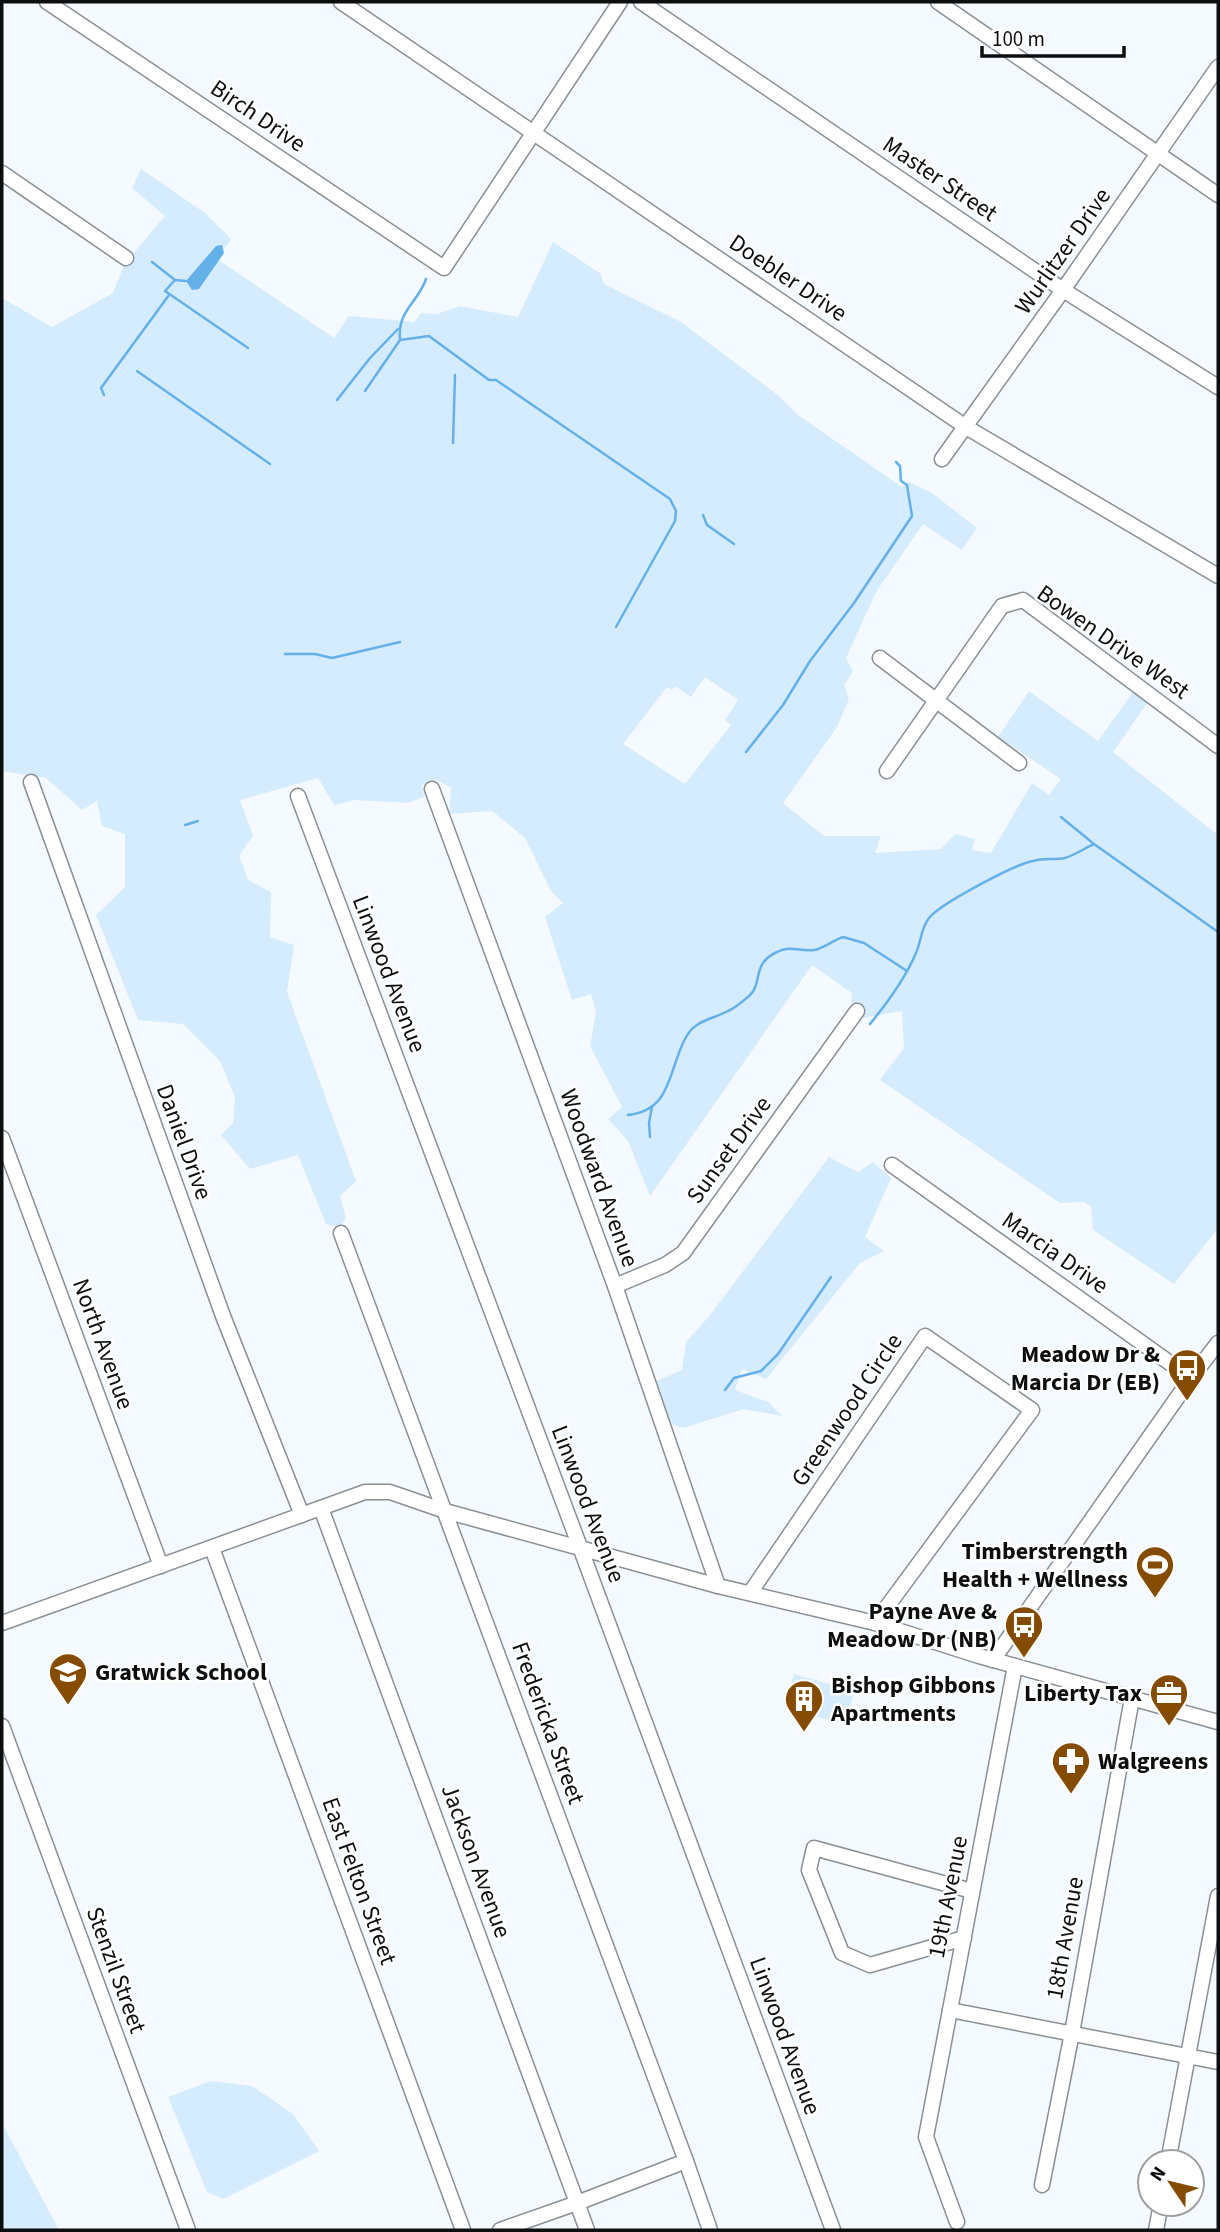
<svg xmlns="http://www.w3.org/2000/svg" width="1220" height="2232" viewBox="0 0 1220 2232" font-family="'Source Sans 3',sans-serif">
<rect width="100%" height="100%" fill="#f4faff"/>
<g fill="#d5ecfe" fill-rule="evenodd">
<path d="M 141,169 L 205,213 L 231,239 L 217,259 L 334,338 L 349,316 L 414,322 L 421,313 L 437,314 L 460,306 L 518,317 L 553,242 L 601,274 L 604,284 L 681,322 L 779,396 L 798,415 L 902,487 L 909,482 L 932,493 L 977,528 L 962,550 L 923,524 L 876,592 L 846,658 L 853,671 L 844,685 L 849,699 L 837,727 L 783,803 L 824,836 L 881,836 L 875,853 L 941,849 L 955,834 L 975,839 L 972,850 L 991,853 L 1032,783 L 1049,795 L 1061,779 L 998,737 L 1029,691 L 1098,741 L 1133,692 L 1148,702 L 1113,752 L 1218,835 L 1218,1228 L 1174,1284 L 1093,1230 L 1091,1207 L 1084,1202 L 1060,1203 L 880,1080 L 904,1048 L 902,1011 L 863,1018 L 864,1012 L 851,1003 L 852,993 L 812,965 L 650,1196 L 628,1141 L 608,1119 L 622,1107 L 590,1046 L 596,1013 L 591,994 L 572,1000 L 545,917 L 563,903 L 551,891 L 525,838 L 492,811 L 449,814 L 451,788 L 437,780 L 422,785 L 424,797 L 408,803 L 355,800 L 334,805 L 318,778 L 240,800 L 253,835 L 239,856 L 248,880 L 271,892 L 270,937 L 294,945 L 287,992 L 356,1181 L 340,1196 L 346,1218 L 340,1228 L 326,1224 L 298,1155 L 250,1169 L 221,1135 L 233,1123 L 235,1097 L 220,1061 L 183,1024 L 138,1020 L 96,915 L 125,887 L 125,834 L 102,826 L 97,801 L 82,810 L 46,778 L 2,771 L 2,298 L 52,327 L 113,293 L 125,263 L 165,216 L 132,188 ZM 705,677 L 738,700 L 725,720 L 731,725 L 685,784 L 623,744 L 667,687 L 671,690 L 675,686 L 691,697 Z"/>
<polygon points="829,1157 858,1172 873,1162 891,1178 865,1237 884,1251 860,1263 766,1379 742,1369 735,1390 768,1402 782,1416 744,1409 683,1428 669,1423 654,1382 682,1370 686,1342 710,1315"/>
<polygon points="794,1674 854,1691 845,1724 785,1708"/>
<polygon points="211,2081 252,2086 293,2114 319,2151 223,2199 207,2192 168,2097"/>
<polygon points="2,2123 59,2230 2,2230"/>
</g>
<polygon fill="#64b1ea" points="222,245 224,253 199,289 192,290 186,281 216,246"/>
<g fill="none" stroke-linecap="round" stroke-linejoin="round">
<g stroke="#64b1ea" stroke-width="2.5">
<polyline points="152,262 175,280 165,291 248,348"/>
<polyline points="175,280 186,281"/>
<polyline points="400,340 429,336 489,380 496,380 670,499 676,511 675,521 616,627"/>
<polyline points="137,371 270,464"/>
<path d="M 365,391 L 400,340 C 397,310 418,303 426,279"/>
<polyline points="104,395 101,388 169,295"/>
<polyline points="337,400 370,358 398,329"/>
<polyline points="453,443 455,375"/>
<polyline points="703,515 707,525 734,544"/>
<polyline points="285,654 315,654 332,658 400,642"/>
<polyline points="746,752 783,705 810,661 854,603 912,516 907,485 901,481 900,466 896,462"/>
<polyline points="1061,817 1094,844 1218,932"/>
<polyline points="185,825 198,821"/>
<path d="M 870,1024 C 888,1002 905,979 916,953 C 921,942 921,928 929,918 C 940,904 1015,864 1033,861 C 1043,858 1055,860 1065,858 C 1075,855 1085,848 1094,844"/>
<path d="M 628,1115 C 672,1110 668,1071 685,1039 C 694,1020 711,1020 728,1011 C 737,1007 743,1001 750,995 C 763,983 751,964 777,952 C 790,945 801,952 814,950 C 822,949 834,940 843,937 L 864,943 L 907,971"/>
<polyline points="650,1137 649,1123 652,1106"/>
<polyline points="725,1390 734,1378 761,1371 778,1354 831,1277"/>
</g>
<g stroke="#8a8f94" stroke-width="17">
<g id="minor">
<polyline points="47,2 444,268 620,2"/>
<polyline points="341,2 966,427 1218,576"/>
<polyline points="641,2 1063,290 1218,387"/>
<polyline points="938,2 1218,195"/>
<polyline points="2,173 126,258"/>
<polyline points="942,459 1063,290 1218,67"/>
<polyline points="880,658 1019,763"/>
<polyline points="887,771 1002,606 1023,600 1218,746"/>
<polyline points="31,782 223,1316 302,1515"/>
<polyline points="432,789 615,1286 718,1586"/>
<polyline points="298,796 580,1547 833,2230"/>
<polyline points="2,1138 161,1566"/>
<polyline points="892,1165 1191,1378"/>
<polyline points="341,1233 686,2161 710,2230"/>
<polyline points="615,1286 665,1265 683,1253 857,1011"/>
<polyline points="321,1508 587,2230"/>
<polyline points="212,1548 463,2230"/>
<polyline points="750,1593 925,1336 1032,1410 875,1623"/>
<polyline points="2,1623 365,1492 390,1492 445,1511 718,1586 875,1623 979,1656 1218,1722"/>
<polyline points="993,1660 1191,1378 1218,1343"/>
<polyline points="2,1726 188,2230"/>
<polyline points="964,1938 870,1965 842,1953 809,1870 814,1848 972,1891"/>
<polyline points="950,2010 1218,2062"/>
<polyline points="1168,2162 1218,1896"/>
<polyline points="1042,2185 1072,2033 1132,1698"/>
<polyline points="957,2222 926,2137 1015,1666"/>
<polyline points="500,2230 577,2203 686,2161"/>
<polyline points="1156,2230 1161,2204"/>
</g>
</g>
<use href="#minor" stroke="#fff" stroke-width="14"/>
</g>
<defs>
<g id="bus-pin" transform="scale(2.0125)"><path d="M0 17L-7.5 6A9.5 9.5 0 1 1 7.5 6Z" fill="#854b00" stroke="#fff"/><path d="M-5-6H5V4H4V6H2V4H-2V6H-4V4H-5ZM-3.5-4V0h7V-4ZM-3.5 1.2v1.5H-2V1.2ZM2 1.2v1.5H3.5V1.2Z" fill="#fff"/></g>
<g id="stadium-pin" transform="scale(2.0125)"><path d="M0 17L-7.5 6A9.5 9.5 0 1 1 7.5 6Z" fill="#854b00" stroke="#fff"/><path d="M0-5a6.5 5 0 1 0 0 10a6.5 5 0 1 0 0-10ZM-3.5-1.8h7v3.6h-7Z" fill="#fff"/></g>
<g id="school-pin" transform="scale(2.0125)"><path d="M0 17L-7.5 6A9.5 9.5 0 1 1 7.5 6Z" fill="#854b00" stroke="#fff"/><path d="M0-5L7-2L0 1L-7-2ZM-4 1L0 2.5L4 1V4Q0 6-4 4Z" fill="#fff"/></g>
<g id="office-pin" transform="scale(2.0125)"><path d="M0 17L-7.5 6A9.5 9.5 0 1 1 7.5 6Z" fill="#854b00" stroke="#fff"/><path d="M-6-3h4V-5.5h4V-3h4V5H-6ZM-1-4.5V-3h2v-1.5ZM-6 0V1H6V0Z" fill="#fff"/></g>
<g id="building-pin" transform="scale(2.0125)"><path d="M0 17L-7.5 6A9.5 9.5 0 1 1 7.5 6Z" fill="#854b00" stroke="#fff"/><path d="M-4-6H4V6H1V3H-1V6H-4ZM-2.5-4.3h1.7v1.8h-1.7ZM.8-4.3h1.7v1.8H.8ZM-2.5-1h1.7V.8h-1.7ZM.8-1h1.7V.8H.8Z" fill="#fff"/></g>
<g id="pharmacy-pin" transform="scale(2.0125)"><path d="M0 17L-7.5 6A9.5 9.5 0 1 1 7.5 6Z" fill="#854b00" stroke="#fff"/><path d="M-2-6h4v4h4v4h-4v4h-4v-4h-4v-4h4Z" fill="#fff"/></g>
</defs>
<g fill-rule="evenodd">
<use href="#bus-pin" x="1187" y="1368"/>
<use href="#stadium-pin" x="1155" y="1565"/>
<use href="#bus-pin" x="1024" y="1625"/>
<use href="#school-pin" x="68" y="1672"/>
<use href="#office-pin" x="1169" y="1693"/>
<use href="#building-pin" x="804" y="1699"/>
<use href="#pharmacy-pin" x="1071" y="1761"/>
</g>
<g text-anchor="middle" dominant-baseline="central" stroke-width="5" stroke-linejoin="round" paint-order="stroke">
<g font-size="24" fill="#0c0e10" stroke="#fff">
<text transform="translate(258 116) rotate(34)">Birch Drive</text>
<text transform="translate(940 179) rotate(34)">Master Street</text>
<text transform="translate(1063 251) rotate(-55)">Wurlitzer Drive</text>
<text transform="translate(788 278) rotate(34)">Doebler Drive</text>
<text transform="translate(1113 642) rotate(35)">Bowen Drive West</text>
<text transform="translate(389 974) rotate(69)">Linwood Avenue</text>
<text transform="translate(184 1142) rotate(70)">Daniel Drive</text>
<text transform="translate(729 1150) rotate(-54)">Sunset Drive</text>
<text transform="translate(599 1178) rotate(70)">Woodward Avenue</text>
<text transform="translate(1055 1253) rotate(35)">Marcia Drive</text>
<text transform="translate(103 1344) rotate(70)">North Avenue</text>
<text transform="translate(847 1410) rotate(-56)">Greenwood Circle</text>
<text transform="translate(588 1504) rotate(69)">Linwood Avenue</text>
<text transform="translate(548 1723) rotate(70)">Fredericka Street</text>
<text transform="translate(476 1861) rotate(70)">Jackson Avenue</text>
<text transform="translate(359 1881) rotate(70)">East Felton Street</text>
<text transform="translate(948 1897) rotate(-79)">19th Avenue</text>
<text transform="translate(1065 1938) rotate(-80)">18th Avenue</text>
<text transform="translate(116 1970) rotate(70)">Stenzil Street</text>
<text transform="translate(785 2036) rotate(70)">Linwood Avenue</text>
</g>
<g font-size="24" font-weight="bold" fill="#0c0e10" stroke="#fff" text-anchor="end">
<text x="1160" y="1354">Meadow Dr &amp;<tspan x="1160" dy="28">Marcia Dr (EB)</tspan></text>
<text x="1128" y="1551">Timberstrength<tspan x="1128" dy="28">Health + Wellness</tspan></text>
<text x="997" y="1611">Payne Ave &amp;<tspan x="997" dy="28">Meadow Dr (NB)</tspan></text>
<text x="95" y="1672" text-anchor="start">Gratwick School</text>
<text x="831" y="1685" text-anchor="start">Bishop Gibbons<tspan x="831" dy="28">Apartments</tspan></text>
<text x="1142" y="1693">Liberty Tax</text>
<text x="1098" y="1761" text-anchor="start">Walgreens</text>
</g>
</g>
<rect width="1220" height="2232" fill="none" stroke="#0c0e10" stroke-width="7"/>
<g transform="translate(1171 2183) rotate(305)"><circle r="33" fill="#ffffff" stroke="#9e9f9f" stroke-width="2"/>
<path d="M0-5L12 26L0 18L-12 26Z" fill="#854b00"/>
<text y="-10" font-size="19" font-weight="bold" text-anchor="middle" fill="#0c0e10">N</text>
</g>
<path d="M982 46v10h142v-10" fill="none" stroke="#0c0e10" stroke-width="3.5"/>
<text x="992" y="46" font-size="21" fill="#0c0e10" stroke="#ffffff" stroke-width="5" paint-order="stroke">100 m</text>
</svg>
